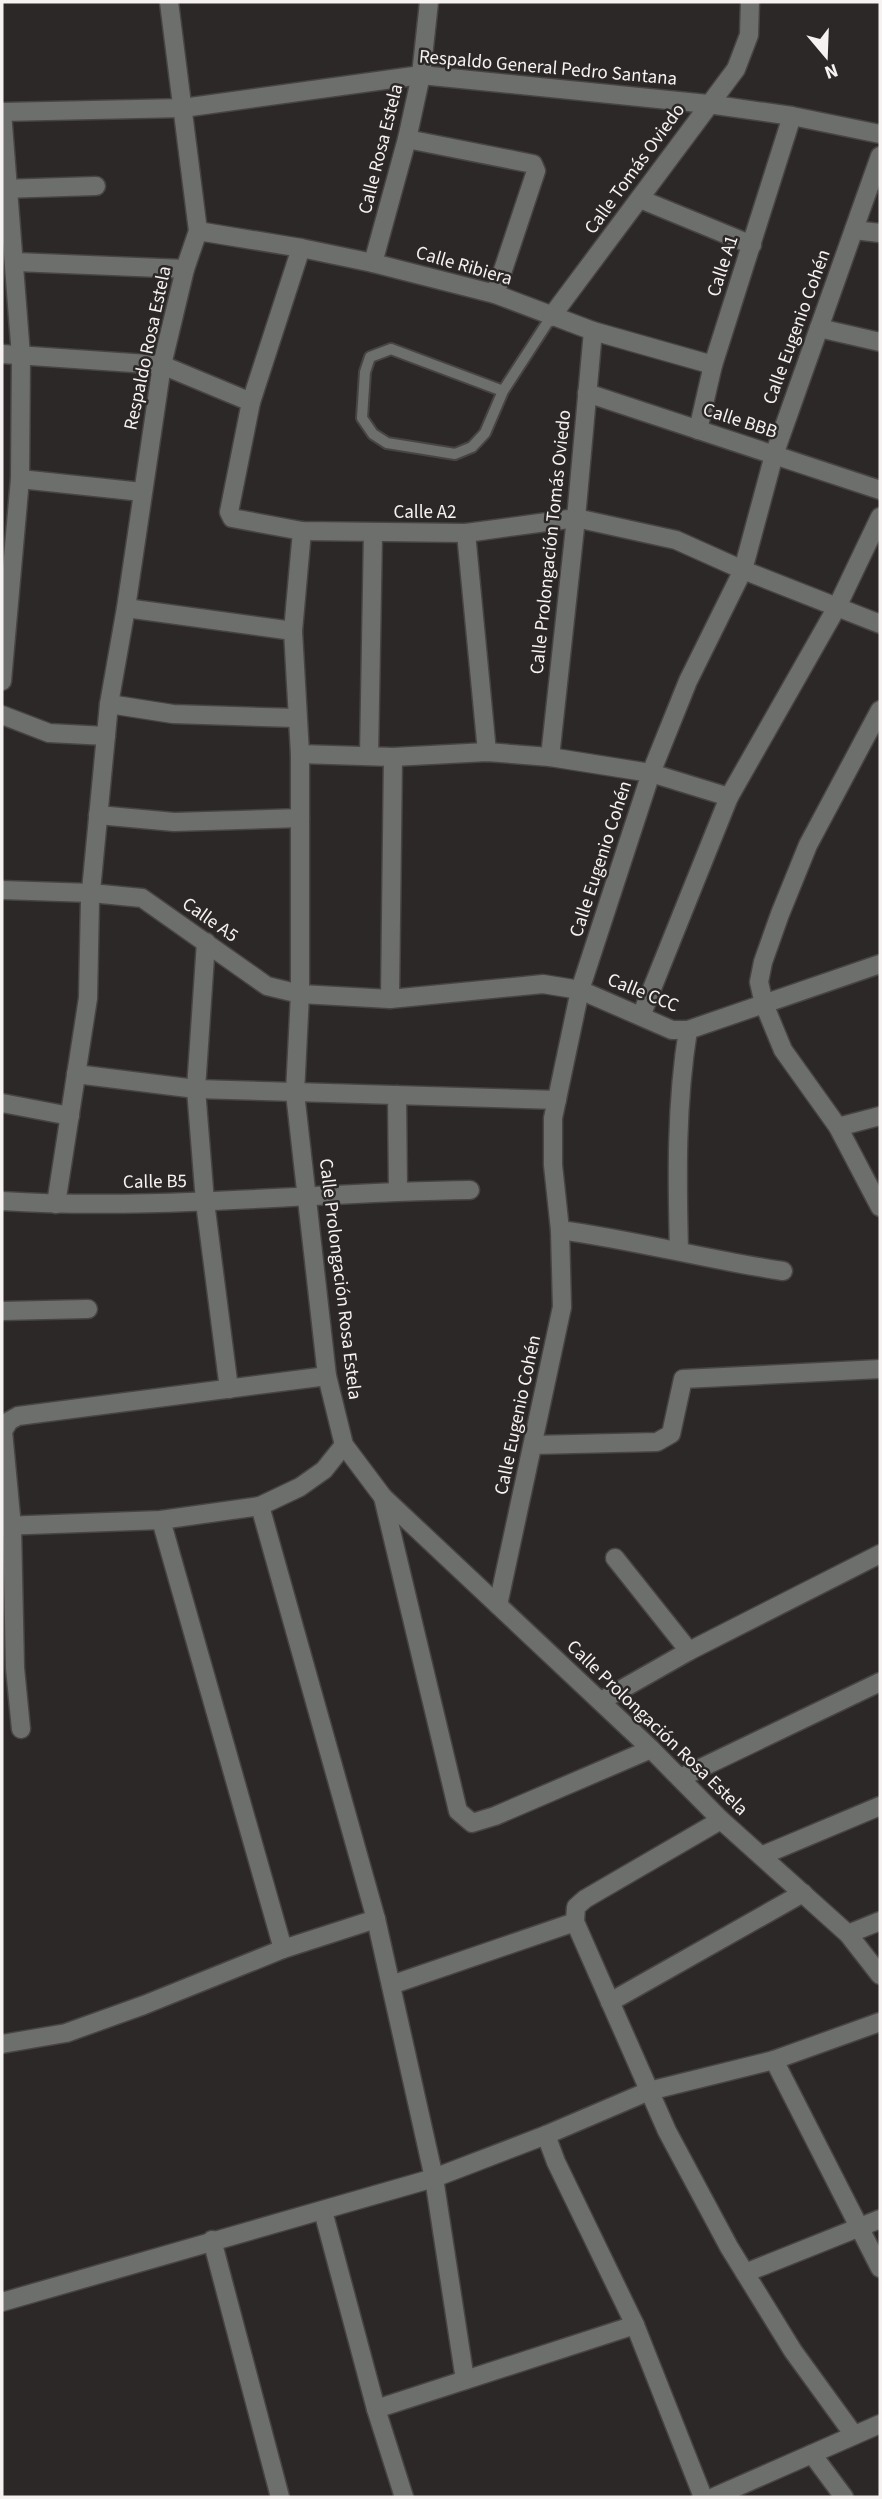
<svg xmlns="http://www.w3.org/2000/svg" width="882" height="2499" viewBox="0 0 882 2499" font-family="'Source Sans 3',sans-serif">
<rect width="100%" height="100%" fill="#2d2828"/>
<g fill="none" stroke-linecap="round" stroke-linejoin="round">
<g stroke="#494444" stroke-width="14">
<polyline id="service" points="503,391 391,349 370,357 365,372 362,418 373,434 387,443 455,454 472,447 485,433 503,391 551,317"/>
</g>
<g stroke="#494444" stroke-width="21">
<g id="minor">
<polyline points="2,112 183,108 421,75 708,104 792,116 880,134"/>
<polyline points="407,139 533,164 536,171 495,294"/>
<polyline points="2,189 96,186"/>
<polyline points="640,199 752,245"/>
<polyline points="854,230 880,233"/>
<polyline points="198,231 301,248 373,263 495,294 593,331 713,365"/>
<polyline points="301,248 251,402 229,512 232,518 302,531 466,533 576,518 676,540 743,570 880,624"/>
<polyline points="16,262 185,269"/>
<polyline points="373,263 407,139 421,75 429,2"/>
<polyline points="551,317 736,69 749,35 750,2"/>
<polyline points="819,328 880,342"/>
<polyline points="2,354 162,365 251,402"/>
<polyline points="587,393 880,490"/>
<polyline points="698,430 713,365 792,116"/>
<polyline points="20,479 142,492"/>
<polyline points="302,531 293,631 300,754 300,994 295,1093 327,1376 344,1445 383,1497 651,1749 721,1820 848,1934 880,1975"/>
<polyline points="466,533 487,752"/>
<polyline points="126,608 293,631"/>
<polyline points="2,681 20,479 21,356 2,112"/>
<polyline points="109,704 173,714 296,718"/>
<polyline points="880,710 808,845 780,914 763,962 759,982 764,1004 783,1050 838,1127 880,1207"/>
<polyline points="2,715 49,733 106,736"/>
<polyline points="300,754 393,757 487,752 550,757 651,773 729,797"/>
<polyline points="369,756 373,533"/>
<polyline points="550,757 576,518 593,331"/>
<polyline points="98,815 174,822 300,818"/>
<polyline points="2,890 91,893 142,898 267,986 300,994 390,999 543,984 580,990 672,1030 688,1030 880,964"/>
<polyline points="206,942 196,1089 205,1202 229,1389"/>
<polyline points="390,999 393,757"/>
<polyline points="641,1016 729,797 837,607 880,517"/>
<polyline points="76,1074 196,1089 557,1100"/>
<polyline points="397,1095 398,1191"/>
<polyline points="2,1103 70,1116"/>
<polyline points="838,1127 880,1116"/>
<path d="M 2,1201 C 158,1211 313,1192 470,1190"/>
<polyline points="56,1204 88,998 90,901 109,704 126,608 162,365 185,269 198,231 169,2"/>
<path d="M 560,1230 C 635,1240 708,1260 783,1271"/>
<path d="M 679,1251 C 677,1177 676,1104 688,1030"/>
<polyline points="2,1311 88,1309"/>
<polyline points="533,1445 657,1442 671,1434 683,1379 880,1369"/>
<polyline points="383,1497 458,1811 472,1823 495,1816 651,1749"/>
<polyline points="260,1506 376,1919 434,2178 465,2380"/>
<polyline points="161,1520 283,1949"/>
<polyline points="2,1526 161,1520 260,1506 300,1487 324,1470 344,1445"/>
<polyline points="615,1558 689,1651"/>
<polyline points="498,1605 562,1307 560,1230 553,1165 553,1118 580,990 651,773 688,681 743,570 774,455 880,156"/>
<polyline points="601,1701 689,1651 880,1554"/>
<polyline points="21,1729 15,1668 12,1527 3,1431 9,1421 18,1416 327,1376"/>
<polyline points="680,1778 880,1682"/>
<polyline points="721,1820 585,1899 576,1907 575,1922 667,2131 729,2247 793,2351 854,2435"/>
<polyline points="761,1856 880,1806"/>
<polyline points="848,1934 880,1921"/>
<polyline points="391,1985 575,1922"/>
<polyline points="610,2002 803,1893"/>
<polyline points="2,2044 66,2033 144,2005 283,1949 376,1919"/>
<polyline points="774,2060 880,2022"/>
<polyline points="323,2211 376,2409 635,2325"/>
<polyline points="212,2240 280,2497"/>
<polyline points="745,2273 880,2219"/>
<polyline points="2,2302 434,2178 546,2135"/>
<polyline points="376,2409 404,2497"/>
<polyline points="812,2454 844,2497"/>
<polyline points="703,2497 635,2325 556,2162 546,2135 649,2091 774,2060 880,2268"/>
<polyline points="714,2497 880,2424"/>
</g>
</g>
<use href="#service" stroke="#6d6f6d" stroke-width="10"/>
<use href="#minor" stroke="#6d6f6d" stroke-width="18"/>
</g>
<g text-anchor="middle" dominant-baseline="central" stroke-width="5" stroke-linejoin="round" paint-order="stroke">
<g font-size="19" fill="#f6f2f2" stroke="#2d2828">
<text transform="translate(548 68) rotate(5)">Respaldo General Pedro Santana</text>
<text transform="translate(381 149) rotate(-76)">Calle Rosa Estela</text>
<text transform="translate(635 169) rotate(-54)">Calle Tomás Oviedo</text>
<text transform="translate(464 266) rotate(16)">Calle Ribiera</text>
<text transform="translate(723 266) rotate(-72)">Calle A1</text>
<text transform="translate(797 327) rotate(-70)">Calle Eugenio Cohén</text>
<text transform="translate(148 348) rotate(-78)">Respaldo Rosa Estela</text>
<text transform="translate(740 421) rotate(18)">Calle BBB</text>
<text x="425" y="512">Calle A2</text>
<text transform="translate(551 542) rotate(-84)">Calle Prolongación Tomás Oviedo</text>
<text transform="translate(601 859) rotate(-72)">Calle Eugenio Cohén</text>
<text transform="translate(210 920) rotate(35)">Calle A5</text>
<text transform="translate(643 993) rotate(22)">Calle CCC</text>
<text transform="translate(155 1182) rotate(-1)">Calle B5</text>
<text transform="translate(340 1279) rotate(83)">Calle Prolongación Rosa Estela</text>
<text transform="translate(518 1415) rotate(-78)">Calle Eugenio Cohén</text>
<text transform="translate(657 1728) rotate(44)">Calle Prolongación Rosa Estela</text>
</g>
</g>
<rect width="882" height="2499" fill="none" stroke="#f6f2f2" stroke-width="7"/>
<g transform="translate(826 56) rotate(161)" stroke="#2d2828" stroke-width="5" paint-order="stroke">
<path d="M0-5L12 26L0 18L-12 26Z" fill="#f6f2f2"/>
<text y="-10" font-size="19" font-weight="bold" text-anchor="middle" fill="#f6f2f2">N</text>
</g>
</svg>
